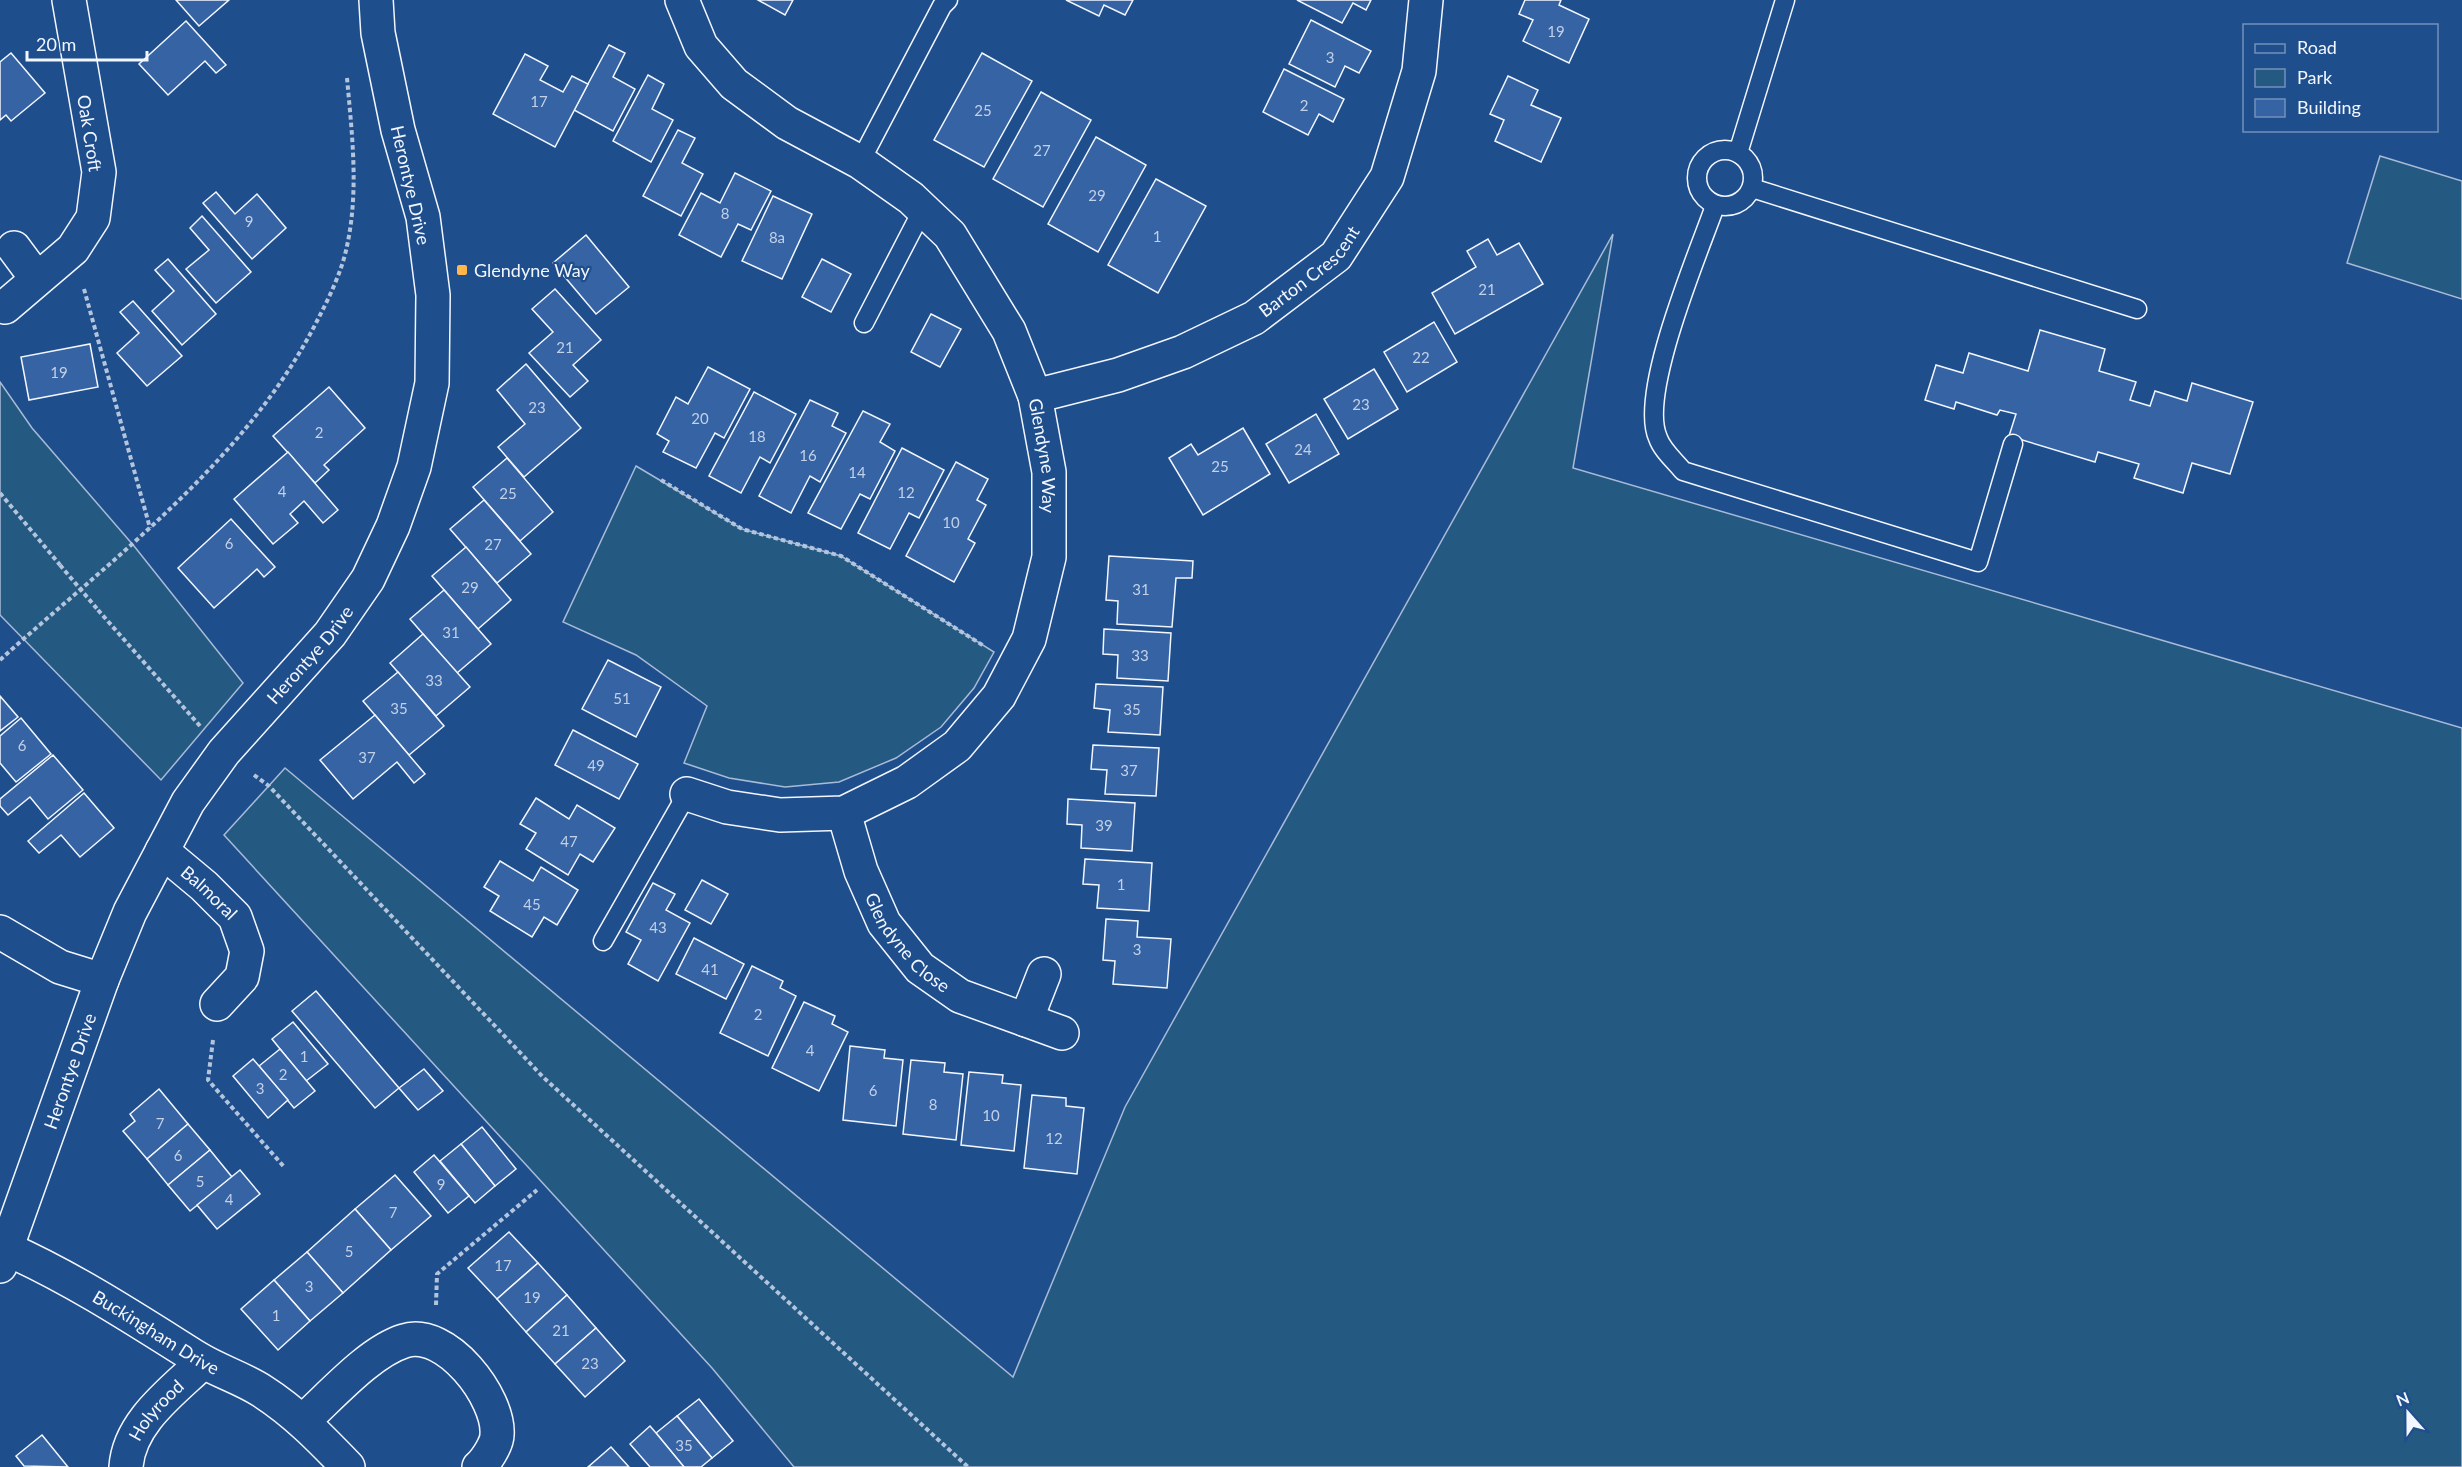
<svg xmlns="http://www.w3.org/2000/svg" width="2462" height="1467" viewBox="0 0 2462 1467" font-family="Lato,sans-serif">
<rect width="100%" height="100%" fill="#1f4e8c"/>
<g fill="#245a82" stroke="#a8bbd7" stroke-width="1.5">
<polygon points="2380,156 2462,181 2462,299 2347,263"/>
<polygon points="1613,234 1573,468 2462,728 2462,1467 794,1467 712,1368 224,835 285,768 1013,1377 1125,1107"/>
<polygon points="0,382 32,428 134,546 243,683 161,780 0,615"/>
<polygon points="636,466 742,529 841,556 994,652 974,688 941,727 896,758 839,782 785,787 729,778 684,763 707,706 636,655 563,622"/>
</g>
<g fill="#3563a3" stroke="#f2f6ff" stroke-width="1.5">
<polygon points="176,0 229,0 199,26"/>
<polygon points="758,0 793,0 785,15"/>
<polygon points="1066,0 1133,0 1125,15 1104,5 1099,16"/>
<polygon points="1297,0 1371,0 1366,10 1353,3 1342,23"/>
<polygon points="1525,0 1561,0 1559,5 1589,19 1569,63 1523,41 1533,20 1519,14"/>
<polygon points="1311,20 1371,51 1359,73 1345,66 1335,87 1289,64"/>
<polygon points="186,21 226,65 216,73 205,61 168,95 139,64"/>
<polygon points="609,45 625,53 613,77 635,89 613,131 574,110"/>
<polygon points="11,53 45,93 11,121 6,115 0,120 0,62"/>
<polygon points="982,53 1032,81 984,167 934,140"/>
<polygon points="525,54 548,66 540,80 563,92 572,76 588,84 555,147 493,114"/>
<polygon points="1284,69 1344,99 1333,122 1319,114 1308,135 1263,112"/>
<polygon points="648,75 664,84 652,109 673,120 651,162 613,141"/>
<polygon points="1508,76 1538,90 1531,105 1561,118 1541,162 1495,141 1504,120 1490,114"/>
<polygon points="1041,92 1091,120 1043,207 993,179"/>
<polygon points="678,130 695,138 682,163 703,174 681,216 643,196"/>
<polygon points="1096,137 1146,165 1098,252 1048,224"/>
<polygon points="735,173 771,191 751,230 738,224 721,257 679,235 701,193 720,203"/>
<polygon points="1156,179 1206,206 1158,293 1108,265"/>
<polygon points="216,192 235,214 257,194 286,228 252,259 203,203"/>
<polygon points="773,196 812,214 782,279 742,261"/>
<polygon points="202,216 251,272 216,303 186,269 209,250 190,228"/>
<polygon points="586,235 629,287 596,314 553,263"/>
<polygon points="1488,239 1497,255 1519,243 1543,284 1455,334 1432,293 1476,267 1467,251"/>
<polygon points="168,259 216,314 182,345 152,311 174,291 155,270"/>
<polygon points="822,259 851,274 831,312 802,297"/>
<polygon points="555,289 601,340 573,365 588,381 570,397 529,353 553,332 532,309"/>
<polygon points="133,301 182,356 147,386 117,353 139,333 120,312"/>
<polygon points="931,314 961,329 940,367 911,352"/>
<polygon points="1434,322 1457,362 1407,392 1384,352"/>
<polygon points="2040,330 2105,349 2099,371 2136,382 2130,400 2150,406 2155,391 2187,401 2192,383 2253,402 2230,474 2192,463 2183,493 2134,478 2139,464 2098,452 2095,462 2009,436 2016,414 2000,410 1997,415 1956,402 1954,409 1925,400 1936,365 1963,373 1969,353 2028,371"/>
<polygon points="90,344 98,387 29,400 21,357"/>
<polygon points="526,364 581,428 524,477 498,447 525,424 497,390"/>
<polygon points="708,367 750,389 724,438 715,433 696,468 663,452 669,441 657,434 676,397 688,404"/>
<polygon points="1374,369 1398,409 1348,439 1324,399"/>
<polygon points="329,387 365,428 324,465 329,470 315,483 273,436"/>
<polygon points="754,392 796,414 770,463 760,457 741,493 709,476"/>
<polygon points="810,400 838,413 832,426 846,433 820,482 810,476 791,513 759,496"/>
<polygon points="863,411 890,424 880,442 895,451 870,499 860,494 841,529 808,513"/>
<polygon points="1316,414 1339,454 1289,483 1266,444"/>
<polygon points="1243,428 1270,474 1203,515 1169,458 1191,444 1198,455"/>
<polygon points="902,448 944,470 919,518 909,513 890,549 858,533"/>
<polygon points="288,452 338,510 323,523 304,501 290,514 298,523 273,544 234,499"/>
<polygon points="507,458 553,512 520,541 473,487"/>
<polygon points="956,462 988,479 977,500 986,505 968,539 975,543 954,582 906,556"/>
<polygon points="484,500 531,554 497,583 450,529"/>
<polygon points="231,519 275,567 264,577 257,569 214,608 178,568"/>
<polygon points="466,547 511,600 478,629 432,576"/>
<polygon points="1109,556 1193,561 1192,578 1176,578 1172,627 1117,624 1118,601 1106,600"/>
<polygon points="444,590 491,644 457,673 410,619"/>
<polygon points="1104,629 1171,633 1168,681 1117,678 1118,655 1103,654"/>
<polygon points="423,634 470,687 436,716 390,663"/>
<polygon points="608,660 661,687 636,737 582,709"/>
<polygon points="398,672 444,726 409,755 363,701"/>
<polygon points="1096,684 1163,687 1160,735 1108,732 1110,710 1094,708"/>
<polygon points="0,696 18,717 0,731"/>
<polygon points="375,715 425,774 414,783 397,762 353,799 320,760"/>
<polygon points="21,718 51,754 16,782 0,763 0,736"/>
<polygon points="573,730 638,764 619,799 555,765"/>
<polygon points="1093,745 1159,748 1156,796 1105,794 1107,770 1091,769"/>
<polygon points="53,755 83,790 48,819 30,797 8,815 0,806 0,799"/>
<polygon points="84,793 114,828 80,857 61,835 39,853 28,841"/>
<polygon points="536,798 569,819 577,805 615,828 593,862 580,854 568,875 526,849 536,833 520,824"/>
<polygon points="1068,799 1135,803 1132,851 1081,848 1082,825 1067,824"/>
<polygon points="1085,859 1152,863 1149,911 1097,908 1099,885 1083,884"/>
<polygon points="500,861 533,881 541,867 578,890 557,925 544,917 532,937 490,911 499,896 484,887"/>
<polygon points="702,880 728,894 711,924 685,910"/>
<polygon points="653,883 675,894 666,910 690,923 658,981 628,964 641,940 626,932"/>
<polygon points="1106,919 1138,921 1137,937 1171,939 1167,988 1113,984 1115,961 1103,960"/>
<polygon points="694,938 744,964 726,999 676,974"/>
<polygon points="752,966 783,981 780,988 796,996 768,1056 720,1033"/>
<polygon points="316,991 399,1088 375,1108 292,1011"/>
<polygon points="804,1002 835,1016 832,1024 848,1032 819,1091 772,1068"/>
<polygon points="293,1022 328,1064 306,1081 272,1039"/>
<polygon points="850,1046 885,1050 884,1058 903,1060 896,1126 843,1120"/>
<polygon points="280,1049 315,1091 294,1108 259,1066"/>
<polygon points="253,1059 288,1100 268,1118 233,1076"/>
<polygon points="911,1060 945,1063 944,1072 963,1074 956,1140 903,1134"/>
<polygon points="424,1069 443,1091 418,1110 399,1088"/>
<polygon points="969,1072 1003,1075 1002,1083 1021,1085 1014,1151 961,1145"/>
<polygon points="159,1089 188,1124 147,1159 123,1131 135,1121 130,1114"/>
<polygon points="1032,1095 1066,1098 1066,1106 1084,1108 1077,1174 1024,1168"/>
<polygon points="188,1124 210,1150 168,1185 147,1159"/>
<polygon points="482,1127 516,1169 495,1186 461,1144"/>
<polygon points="461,1144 495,1186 475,1203 440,1161"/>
<polygon points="210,1150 232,1177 190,1211 168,1185"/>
<polygon points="434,1155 469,1196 448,1213 414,1172"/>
<polygon points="240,1170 260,1194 217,1229 197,1205"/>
<polygon points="395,1175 431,1216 391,1250 355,1209"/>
<polygon points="355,1209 391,1250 343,1293 307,1252"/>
<polygon points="509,1232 538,1263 497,1299 468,1268"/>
<polygon points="307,1252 343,1293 310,1321 274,1280"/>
<polygon points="538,1263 567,1295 526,1332 497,1299"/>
<polygon points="274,1280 310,1321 278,1350 241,1309"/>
<polygon points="567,1295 596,1328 555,1364 526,1332"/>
<polygon points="596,1328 625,1361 585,1397 555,1364"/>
<polygon points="699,1399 733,1441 712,1458 677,1416"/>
<polygon points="677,1416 712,1458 701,1467 684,1467 656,1433"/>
<polygon points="650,1426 656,1433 684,1467 650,1467 630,1444"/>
<polygon points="42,1435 68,1467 24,1466 16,1456"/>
<polygon points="611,1447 629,1467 588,1467"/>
</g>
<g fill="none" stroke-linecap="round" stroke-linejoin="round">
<g stroke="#f2f6ff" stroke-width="21">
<g id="lane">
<circle cx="1725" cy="178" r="28"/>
<polyline points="1738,153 1785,0"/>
<polyline points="860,162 942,6 948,0"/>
<polyline points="1752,188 2137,309"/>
<path d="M 1715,206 C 1698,254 1638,394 1658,438 C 1662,450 1675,461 1683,471 L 1978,562 L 2013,444"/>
<polyline points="864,323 923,209"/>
<polyline points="603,941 687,794"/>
</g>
</g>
<g stroke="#f2f6ff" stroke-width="36">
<g id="street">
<path id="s1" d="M 682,0 L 701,46 L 734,84 L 787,123 L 860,162 L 911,198 L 950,235 L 1009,331 L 1035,396 L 1049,472 L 1049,557 L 1029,639 L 999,696 L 957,746 L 907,782 L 844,813 L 780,815 L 727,807 L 687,794"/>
<polyline points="14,248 37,279"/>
<polyline points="5,307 73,249 93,218 99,172 69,0"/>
<path id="s2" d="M 1035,396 L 1118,375 L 1183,352 L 1254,318 L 1336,256 L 1387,177 L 1419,71 L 1426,0"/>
<path id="s3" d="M 844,813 L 861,871 L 884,923 L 920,968 L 960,996 L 1062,1033"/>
<path id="s4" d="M 162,851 L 204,886 L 235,917 L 247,951 L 242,977 L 217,1004"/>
<polyline points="0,932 60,967 102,980"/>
<polyline points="1026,1020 1044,974"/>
<path id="s5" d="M 7,1249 C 74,1279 135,1319 197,1358 C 218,1371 242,1378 262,1391 C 295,1412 321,1439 348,1467"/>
<path id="s6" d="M 0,1266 L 102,980 L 130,912 L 188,802 L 224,752 L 330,634 L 368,579 L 393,526 L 414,467 L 432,383 L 433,295 L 423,217 L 398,130 L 378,33 L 376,0"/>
<path d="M 303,1421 C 331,1396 369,1352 404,1341 C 446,1327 500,1398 497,1435 C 497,1444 486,1461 479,1467"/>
<path id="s7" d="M 126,1467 C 129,1422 173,1391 203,1362"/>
</g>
</g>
<g stroke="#b3c4dc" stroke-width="4" stroke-dasharray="4.5 3" stroke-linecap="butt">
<polyline points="84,289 150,528"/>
<polyline points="661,480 742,529 841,556 984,646"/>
<polyline points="0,493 60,565"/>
<polyline points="98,610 200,726"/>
<path d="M 0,660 C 114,557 246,461 317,321 C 329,298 342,271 347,246 C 359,191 352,134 347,78"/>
<polyline points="254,775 269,786 543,1077 968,1467"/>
<polyline points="213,1040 208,1080 285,1168"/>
<polyline points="436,1305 437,1274 537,1190"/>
</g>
<use href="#lane" stroke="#1f4e8c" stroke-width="18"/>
<use href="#street" stroke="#1f4e8c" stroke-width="33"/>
<polyline stroke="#b3c4dc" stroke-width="4" stroke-dasharray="4.5 3" stroke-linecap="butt" points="60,565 98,610"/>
</g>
<rect fill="#ffb74d" stroke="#1f4e8c" stroke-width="2" x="456" y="264" width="12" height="12" rx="3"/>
<g text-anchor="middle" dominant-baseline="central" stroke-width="4.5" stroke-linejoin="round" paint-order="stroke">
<g font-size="15" fill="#c3d1e8">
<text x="1556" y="31">19</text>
<text x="1330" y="57">3</text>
<text x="539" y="101">17</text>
<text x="1304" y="105">2</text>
<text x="983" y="110">25</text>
<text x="1042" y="150">27</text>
<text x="1097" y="195">29</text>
<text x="725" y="213">8</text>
<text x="249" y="221">9</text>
<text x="1157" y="236">1</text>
<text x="777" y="237">8a</text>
<text x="1487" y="289">21</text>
<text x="565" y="347">21</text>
<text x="1421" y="357">22</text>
<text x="59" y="372">19</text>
<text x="1361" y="404">23</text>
<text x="537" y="407">23</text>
<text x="700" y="418">20</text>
<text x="319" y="432">2</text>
<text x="757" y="436">18</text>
<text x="1303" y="449">24</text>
<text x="808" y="455">16</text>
<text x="1220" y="466">25</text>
<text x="857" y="472">14</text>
<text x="282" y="491">4</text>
<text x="906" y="492">12</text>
<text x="508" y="493">25</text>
<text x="951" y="522">10</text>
<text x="229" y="543">6</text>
<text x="493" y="544">27</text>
<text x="470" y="587">29</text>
<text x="1141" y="589">31</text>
<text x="451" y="632">31</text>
<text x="1140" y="655">33</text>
<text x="434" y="680">33</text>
<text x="622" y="698">51</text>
<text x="399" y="708">35</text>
<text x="1132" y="709">35</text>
<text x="22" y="745">6</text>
<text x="367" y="757">37</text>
<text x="596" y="765">49</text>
<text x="1129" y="770">37</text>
<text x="1104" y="825">39</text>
<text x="569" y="841">47</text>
<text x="1121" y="884">1</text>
<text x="532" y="904">45</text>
<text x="658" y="927">43</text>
<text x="1137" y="949">3</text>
<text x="710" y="969">41</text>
<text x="758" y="1014">2</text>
<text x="810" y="1050">4</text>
<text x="304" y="1056">1</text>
<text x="283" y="1074">2</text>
<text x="260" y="1088">3</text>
<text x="873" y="1090">6</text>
<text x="933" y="1104">8</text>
<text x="991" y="1115">10</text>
<text x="160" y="1123">7</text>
<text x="1054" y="1138">12</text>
<text x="178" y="1155">6</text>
<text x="200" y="1181">5</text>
<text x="441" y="1184">9</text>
<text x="229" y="1199">4</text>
<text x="393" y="1212">7</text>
<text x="349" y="1251">5</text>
<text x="503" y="1265">17</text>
<text x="309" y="1286">3</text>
<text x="532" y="1297">19</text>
<text x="276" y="1315">1</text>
<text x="561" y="1330">21</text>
<text x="590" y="1363">23</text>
<text x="684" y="1445">35</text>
</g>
<g font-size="18" fill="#f2f6ff" stroke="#1f4e8c">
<text transform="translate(90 133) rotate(81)">Oak Croft</text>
<text transform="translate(411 185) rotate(77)">Herontye Drive</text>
<text stroke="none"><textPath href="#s2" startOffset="306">Barton Crescent</textPath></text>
<text stroke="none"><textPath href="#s1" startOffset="608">Glendyne Way</textPath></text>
<text stroke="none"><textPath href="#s6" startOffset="693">Herontye Drive</textPath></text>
<text stroke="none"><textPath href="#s4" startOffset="63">Balmoral</textPath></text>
<text stroke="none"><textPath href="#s3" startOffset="147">Glendyne Close</textPath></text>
<text stroke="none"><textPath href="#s6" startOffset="207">Herontye Drive</textPath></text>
<text stroke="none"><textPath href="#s5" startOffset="171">Buckingham Drive</textPath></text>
<text stroke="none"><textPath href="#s7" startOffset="66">Holyrood</textPath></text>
</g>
<g font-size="18" fill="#f2f6ff" stroke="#1f4e8c" text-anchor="start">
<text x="474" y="270">Glendyne Way</text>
</g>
</g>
<rect x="2243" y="24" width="195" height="108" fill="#1f4e8c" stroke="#7391ba" stroke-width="1.5"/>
<rect x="2255" y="44" width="30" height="9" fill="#1f4e8c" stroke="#7391ba" stroke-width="1.5"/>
<text x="2297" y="54" font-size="18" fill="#f2f6ff">Road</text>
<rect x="2255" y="69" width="30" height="18" fill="#245a82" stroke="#7391ba" stroke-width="1.5"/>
<text x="2297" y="84" font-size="18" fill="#f2f6ff">Park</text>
<rect x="2255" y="99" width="30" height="18" fill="#3563a3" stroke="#7391ba" stroke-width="1.5"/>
<text x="2297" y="114" font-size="18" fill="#f2f6ff">Building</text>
<g transform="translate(2408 1413) rotate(339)" stroke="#1f4e8c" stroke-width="4.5" paint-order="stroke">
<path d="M0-4.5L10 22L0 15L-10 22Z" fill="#f2f6ff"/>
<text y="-9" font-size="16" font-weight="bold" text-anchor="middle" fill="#f2f6ff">N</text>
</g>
<path d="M27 51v9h120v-9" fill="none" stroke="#f2f6ff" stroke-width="3"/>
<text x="36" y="51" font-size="18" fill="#f2f6ff" stroke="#1f4e8c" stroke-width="4.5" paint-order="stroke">20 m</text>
</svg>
